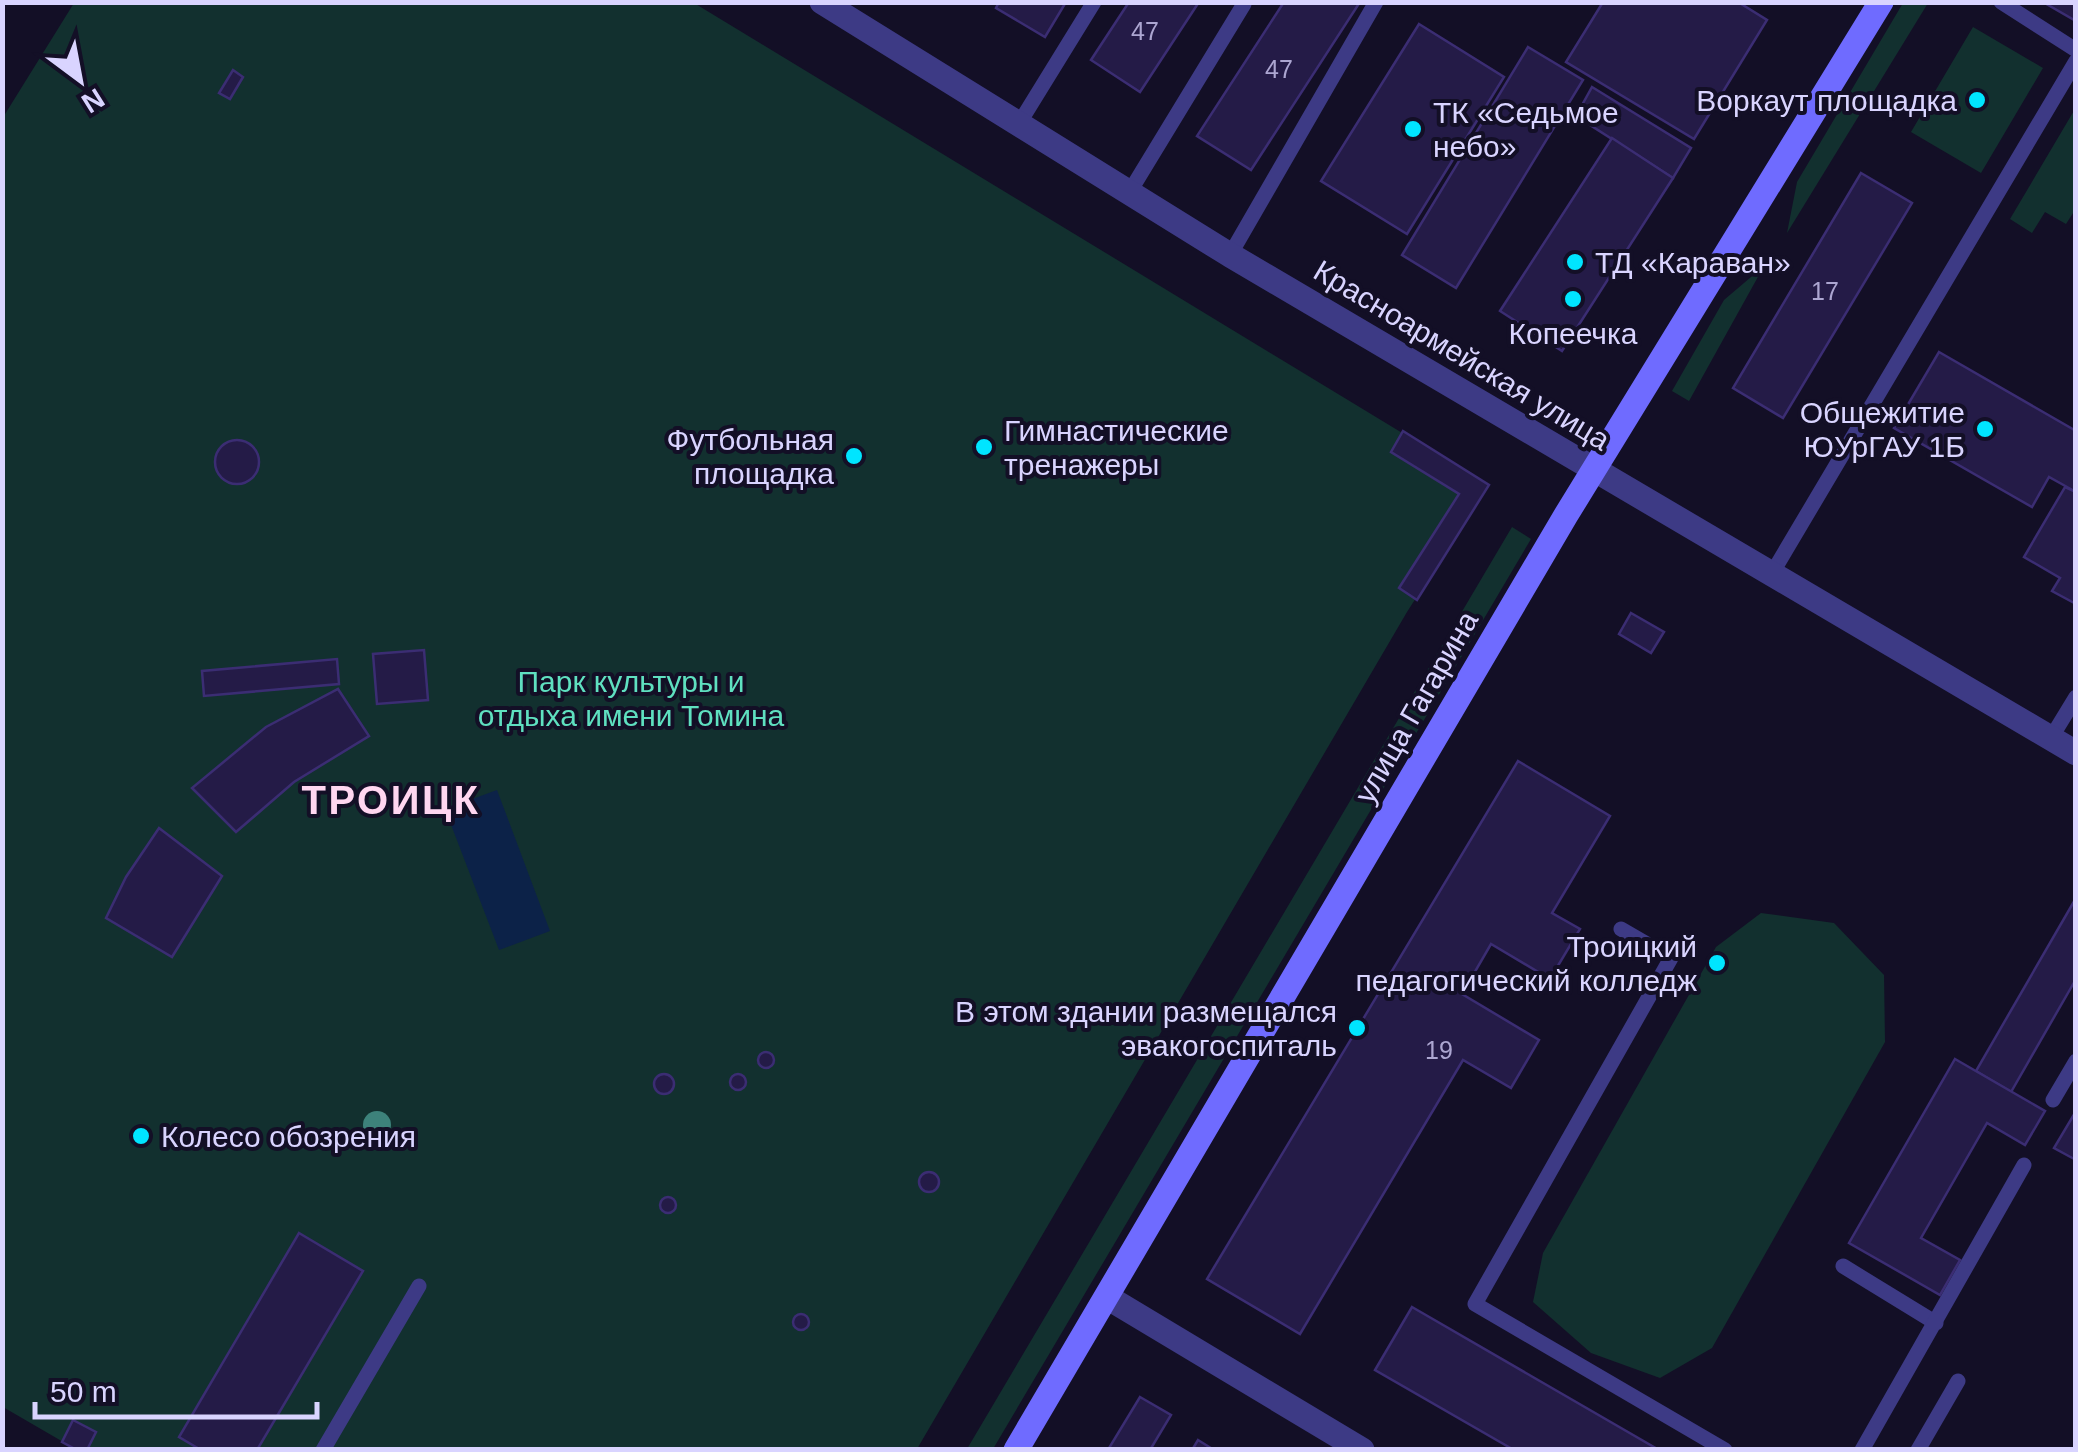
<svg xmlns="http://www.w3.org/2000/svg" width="2078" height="1452" viewBox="0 0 2078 1452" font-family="Helvetica,sans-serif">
<rect width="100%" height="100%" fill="#130f26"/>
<g fill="#12302f">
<polygon points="74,3 694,3 1488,485 1407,612 917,1449 77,1450 3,1407 2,119"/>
<polygon points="1903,3 1928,3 1787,233 1797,182"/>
<polygon points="1973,27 2043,68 1981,173 1911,132"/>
<polygon points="2075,109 2075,210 2066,224 2045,212 2032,233 2010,219"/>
<polygon points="1764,266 1689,401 1672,391 1724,300"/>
<polygon points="1512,527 1531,539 993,1449 967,1449"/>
<polygon points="1761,913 1834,923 1884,975 1885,1042 1712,1348 1660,1378 1591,1353 1533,1302 1543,1253 1716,947"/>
</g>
<polygon fill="#0c2248" points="497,790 550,931 499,950 445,809"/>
<g fill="#241b47" stroke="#3b2d73" stroke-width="2.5">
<polygon points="999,2 1066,2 1045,37 996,8"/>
<polygon points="1129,2 1199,2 1140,92 1091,60"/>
<polygon points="1284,2 1360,2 1251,170 1197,136"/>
<polygon points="1603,2 1738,2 1767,20 1694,139 1566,62"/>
<polygon points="2043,2 2076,2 2076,21"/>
<polygon points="1419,24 1504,77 1407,234 1321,181"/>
<polygon points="1528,47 1583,80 1456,288 1402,255"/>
<polygon points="233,70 243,77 230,99 219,93"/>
<polygon points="1592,87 1691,148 1673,178 1576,116"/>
<polygon points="1612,138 1673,178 1562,351 1500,311"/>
<polygon points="1861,173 1912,203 1783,418 1733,388"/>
<polygon points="1939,352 2076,431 2076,492 2049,477 2032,507 1894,428"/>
<polygon points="1403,431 1489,485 1417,600 1399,588 1459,494 1391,452"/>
<circle cx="237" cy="462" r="22"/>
<polygon points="2065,487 2076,492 2076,604 2052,591 2060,578 2024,557"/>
<polygon points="1631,613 1664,632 1651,653 1619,634"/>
<polygon points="424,650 428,700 377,704 373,654"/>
<polygon points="337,659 339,684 204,696 202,671"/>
<polygon points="338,689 369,736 294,782 236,832 192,788 266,727"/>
<polygon points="1518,761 1610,816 1552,913 1580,929 1550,979 1491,944 1462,994 1539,1040 1511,1088 1463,1060 1300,1334 1207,1279"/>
<polygon points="159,828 222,876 172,957 106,918 126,877"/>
<polygon points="2076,898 2076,979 2011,1092 1976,1071"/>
<circle cx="766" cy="1060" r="8"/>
<polygon points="1955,1059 2045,1111 2025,1145 1987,1123 1921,1238 1960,1260 1940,1295 1849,1243"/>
<circle cx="664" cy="1084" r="10"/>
<circle cx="738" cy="1082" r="8"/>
<polygon points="2076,1111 2076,1160 2054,1148"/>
<circle cx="929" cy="1182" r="10"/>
<circle cx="668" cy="1205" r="8"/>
<polygon points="299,1233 363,1271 257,1450 201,1450 179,1437"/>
<polygon points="1412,1307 1659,1450 1514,1450 1375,1370"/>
<circle cx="801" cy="1322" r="8"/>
<polygon points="1140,1397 1171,1415 1150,1450 1112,1450 1109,1448"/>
<polygon points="73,1420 96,1432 87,1450 77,1450 62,1442"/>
<polygon points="1198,1440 1214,1450 1192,1450"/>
</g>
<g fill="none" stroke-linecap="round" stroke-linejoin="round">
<g stroke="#3d3a85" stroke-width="15">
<polyline points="2001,2 2076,50"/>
<polyline points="1020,122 1094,2"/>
<polyline points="1129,193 1244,4"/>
<polyline points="1230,255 1376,2"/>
<polyline points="1771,575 2076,61"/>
<polyline points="2051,738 2076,697"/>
<polyline points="1621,929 1671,958 1475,1304 1725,1450"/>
<polyline points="2053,1100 2076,1061"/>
<polyline points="1843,1266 1936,1323"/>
<polyline points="323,1450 419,1286"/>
<polyline points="1862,1450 2024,1165"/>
<polyline points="1918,1450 1958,1381"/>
</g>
<polyline stroke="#3d3a85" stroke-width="25" points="1107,1297 1362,1450"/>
<polyline stroke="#3d3a85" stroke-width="25" points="822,2 1230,255 2076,753"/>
<polyline stroke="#6f6bff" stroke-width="25" points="1016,1450 1566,515 1881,2"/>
</g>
<circle fill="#3d827b" cx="377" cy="1125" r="14"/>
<g fill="#00e5ff" stroke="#130f26" stroke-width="4">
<circle cx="1977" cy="100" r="10"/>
<circle cx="1413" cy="129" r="10"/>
<circle cx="1575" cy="262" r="10"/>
<circle cx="1573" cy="299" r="10"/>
<circle cx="1985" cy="429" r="10"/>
<circle cx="984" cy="447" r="10"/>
<circle cx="854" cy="456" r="10"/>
<circle cx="1717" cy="963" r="10"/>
<circle cx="1357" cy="1028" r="10"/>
<circle cx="141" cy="1136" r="10"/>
</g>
<g text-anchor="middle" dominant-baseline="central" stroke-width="8" stroke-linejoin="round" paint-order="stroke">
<g font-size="25" fill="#aca6d1">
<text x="1145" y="31">47</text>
<text x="1279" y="69">47</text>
<text x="1825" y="291">17</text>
<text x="1439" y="1050">19</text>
</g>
<g font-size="30" fill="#d9d4ff" stroke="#130f26" text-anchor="end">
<text x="1957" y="100">Воркаут площадка</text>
<text x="1433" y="112" text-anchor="start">ТК «Седьмое<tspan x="1433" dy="34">небо»</tspan></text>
<text x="1595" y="262" text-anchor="start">ТД «Караван»</text>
<text x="1573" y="333" text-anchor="middle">Копеечка</text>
<text x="1965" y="412">Общежитие<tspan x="1965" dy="34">ЮУрГАУ 1Б</tspan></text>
<text x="1004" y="430" text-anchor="start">Гимнастические<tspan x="1004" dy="34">тренажеры</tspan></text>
<text x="834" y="439">Футбольная<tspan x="834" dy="34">площадка</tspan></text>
<text x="1697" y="946">Троицкий<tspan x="1697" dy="34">педагогический колледж</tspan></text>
<text x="1337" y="1011">В этом здании размещался<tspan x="1337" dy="34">эвакогоспиталь</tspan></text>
<text x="161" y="1136" text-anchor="start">Колесо обозрения</text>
</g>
<g font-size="30" fill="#d9d4ff" stroke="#130f26">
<text transform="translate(1462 355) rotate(31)">Красноармейская улица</text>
<text transform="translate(1416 707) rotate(-60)">улица Гагарина</text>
</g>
<g font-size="30" fill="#5fe0c0" stroke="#130f26">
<text x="631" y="681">Парк культуры и<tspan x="631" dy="34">отдыха имени Томина</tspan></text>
</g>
<g font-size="40" font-weight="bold" letter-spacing="2.5" fill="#ffd6f0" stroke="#130f26">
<text x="391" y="800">ТРОИЦК</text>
</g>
</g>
<rect width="2078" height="1452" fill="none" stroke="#d9d4ff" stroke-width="10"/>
<g transform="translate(80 80) rotate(148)" stroke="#130f26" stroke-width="8" paint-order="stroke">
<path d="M0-8L18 38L0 25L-18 38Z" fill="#d9d4ff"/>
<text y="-15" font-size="28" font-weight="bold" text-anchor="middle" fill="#d9d4ff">N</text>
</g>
<path d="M35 1402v15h282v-15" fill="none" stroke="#d9d4ff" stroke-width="5"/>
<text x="50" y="1402" font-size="30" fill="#d9d4ff" stroke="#130f26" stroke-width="8" paint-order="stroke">50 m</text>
</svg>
